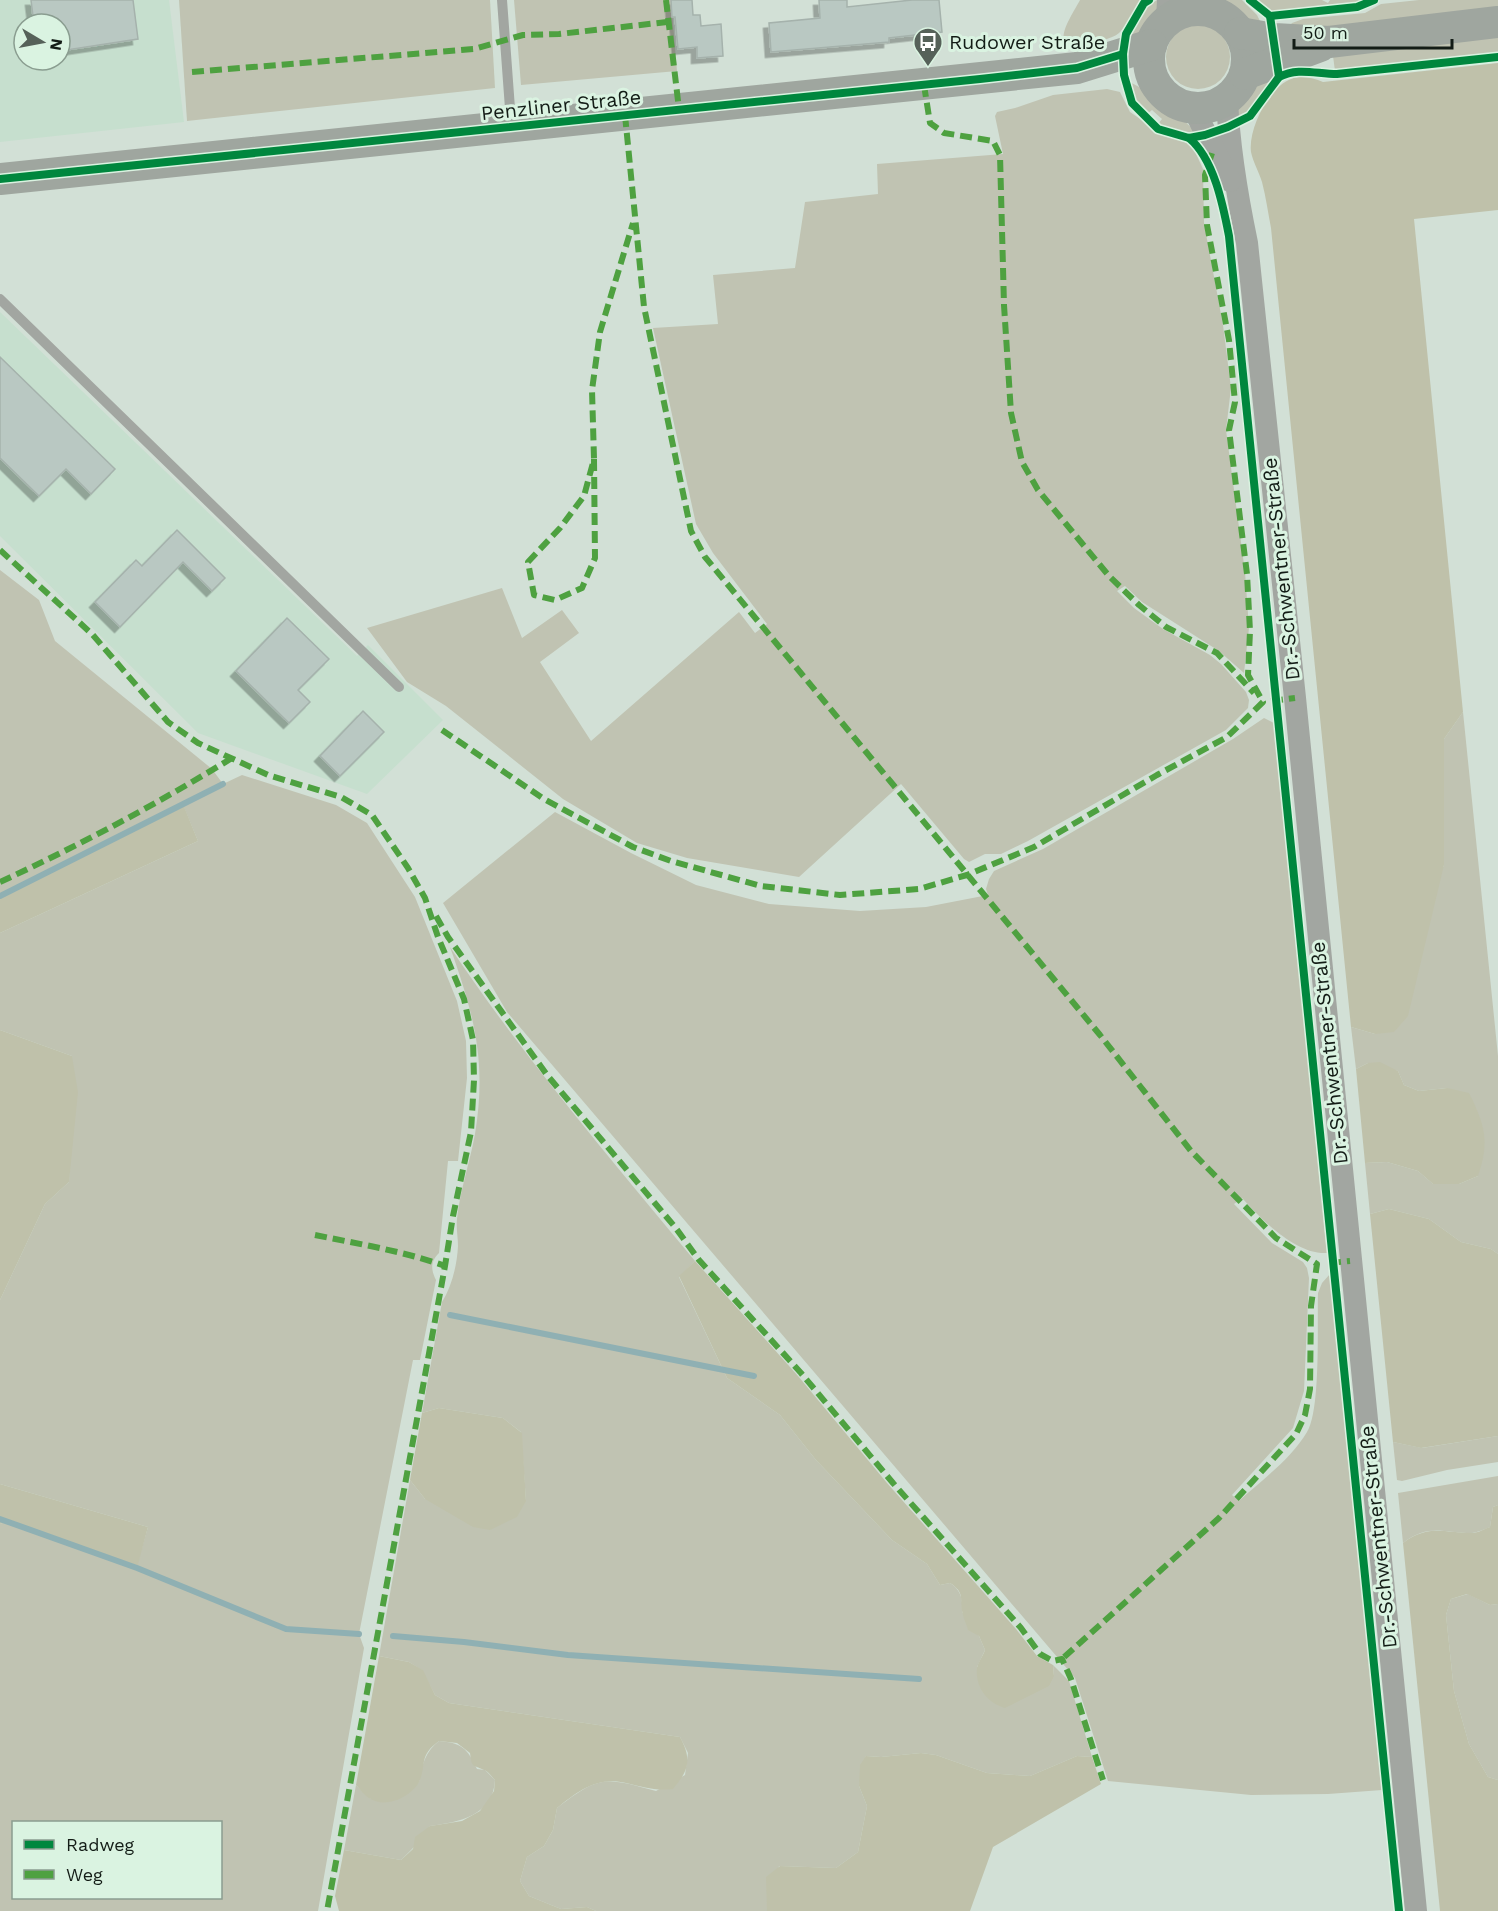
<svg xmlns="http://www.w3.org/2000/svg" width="1498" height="1911" viewBox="0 0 1498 1911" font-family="'Work Sans',sans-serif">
<defs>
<filter id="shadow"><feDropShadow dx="-5.5" dy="5.5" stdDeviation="0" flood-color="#0004"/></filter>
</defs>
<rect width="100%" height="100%" fill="#d2e0d6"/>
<g fill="#c6dfce" fill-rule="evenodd">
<path d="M 0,0 L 169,0 L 184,122 L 0,142 ZM 24,24 L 60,24 L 60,60 L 24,60 Z"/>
<polygon points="0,312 357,656 368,645 443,720 367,794 198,733 0,536"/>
</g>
<g fill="#c0c3b2" fill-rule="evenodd">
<polygon points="179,0 490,0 495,88 187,121"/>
<polygon points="514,0 671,0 677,71 521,85"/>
<path d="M 1080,0 L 1141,0 C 1134,10 1128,23 1120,32 C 1114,40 1068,51 1064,39 C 1061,30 1076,8 1080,0 Z"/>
<path d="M 1157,0 C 1158,29 1153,30 1128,43 C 1131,25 1141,10 1157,0 Z"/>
<polygon points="1208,0 1242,0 1257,15 1262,25 1245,25 1235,15"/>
<polygon points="1256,0 1322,0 1328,3 1330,0 1366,0 1356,4 1278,13 1271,13"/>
<polygon points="1419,0 1498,0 1498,7 1285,35 1287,29 1292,23 1303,19 1365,13 1381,4"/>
<circle cx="1198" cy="57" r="32"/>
<polygon points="1498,37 1498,55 1335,71 1333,56"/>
<path d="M 1270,74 C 1265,97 1255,112 1234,122 C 1240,92 1245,90 1270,74 Z"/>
<path d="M 1129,82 C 1150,91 1181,115 1196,133 C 1182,134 1170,131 1158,124 L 1162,119 L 1152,110 L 1146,115 L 1136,103 Z"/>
<polygon points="1107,89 1120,92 1130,112 1159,132 1192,145 1203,169 1204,223 1223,325 1231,388 1226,430 1245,572 1249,628 1244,673 1219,651 1142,602 1125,586 1117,591 1134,608 1163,629 1210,655 1221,664 1246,692 1249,700 1248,708 1226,730 1028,841 1001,854 985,854 969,862 964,859 901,784 799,877 687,858 637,843 563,799 446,706 407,682 367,628 502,588 522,638 562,610 579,633 540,662 591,741 739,612 755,633 767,624 713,553 696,524 653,328 718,324 713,275 795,268 805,202 878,194 877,164 1003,154 995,116 997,112 1015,108 1053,95"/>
<path d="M 0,570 L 39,600 L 55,641 L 212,769 L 223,784 L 242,775 L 336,805 L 367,823 L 415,897 L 457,1001 L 466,1041 L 467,1078 L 458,1161 L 448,1161 L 439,1253 C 430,1262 431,1270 436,1280 L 420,1360 L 413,1360 L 359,1634 L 364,1648 L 318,1911 L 0,1911 L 0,1524 L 6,1521 L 136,1568 L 148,1527 L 0,1484 L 0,1300 L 45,1204 L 69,1182 L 72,1056 L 0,1030 L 0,933 L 198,841 L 183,805 L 0,896 ZM 14,1822 L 220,1822 L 220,1898 L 14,1898 Z"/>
<polygon points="1463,712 1498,1056 1498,1254 1491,1249 1461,1242 1429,1219 1389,1209 1370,1214 1365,1163 1387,1162 1418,1171 1433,1184 1459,1184 1478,1176 1447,1088 1419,1091 1404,1085 1398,1071 1368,1063 1356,1069 1351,1027 1375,1034 1444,865 1444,739"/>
<path d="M 1264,718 L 1274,723 L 1327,1253 C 1296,1255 1261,1219 1242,1198 L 1234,1204 L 1272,1243 L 1303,1262 L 1307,1268 L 1309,1278 L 1304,1391 L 1293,1428 L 1232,1495 L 1239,1501 C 1262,1480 1291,1459 1307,1432 C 1321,1410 1317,1323 1318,1293 L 1322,1283 L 1330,1274 L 1382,1790 L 1328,1794 L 1251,1795 L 1108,1781 L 1075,1678 L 507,1012 L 443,903 L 555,812 L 631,853 L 696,885 L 769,904 L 860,911 L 926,907 L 988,895 L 986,889 L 989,879 L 994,871 L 1043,849 L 1233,739 Z"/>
<path d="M 450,947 C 524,1058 610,1158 695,1261 L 679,1277 L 727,1378 L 780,1415 L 816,1460 L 892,1540 L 927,1564 L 940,1585 L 950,1583 C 961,1590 963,1599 962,1612 L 979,1636 L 985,1650 L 977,1667 L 1054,1676 L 1053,1665 L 1069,1681 L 1092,1757 L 1077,1756 L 1030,1776 L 987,1773 L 936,1755 L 921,1753 L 881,1757 L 866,1756 L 859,1786 L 867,1806 L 858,1852 L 836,1868 L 779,1866 L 767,1911 L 596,1911 L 587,1907 L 561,1909 L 529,1896 L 520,1881 L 527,1857 L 544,1846 L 553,1830 L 557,1808 C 599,1775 606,1777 656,1791 L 685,1775 L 688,1753 L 680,1737 L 449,1703 L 435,1695 L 422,1670 L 409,1662 L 379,1656 L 410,1480 L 425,1499 L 526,1501 L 521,1432 L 503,1418 L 439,1408 L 422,1413 L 442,1302 C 452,1286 457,1265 458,1246 C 458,1237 456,1228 457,1219 C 460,1190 470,1162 475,1134 C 487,1061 474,1015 450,947 Z"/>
<polygon points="1498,1436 1498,1462 1447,1470 1402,1481 1397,1480 1393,1442 1422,1448"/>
<path d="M 1498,1476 L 1498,1505 L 1493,1507 L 1490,1527 C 1485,1529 1478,1532 1472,1533 C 1443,1533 1429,1523 1403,1543 L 1398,1493 Z"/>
<polygon points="1468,1594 1490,1605 1498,1604 1498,1780 1488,1777 1469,1744 1454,1691 1446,1615 1451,1599"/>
<path d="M 439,1741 C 462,1743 467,1748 477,1769 L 485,1770 L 495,1780 C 493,1816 459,1822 430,1826 L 413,1848 L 401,1860 L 344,1850 L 356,1785 L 371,1799 L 419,1782 C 422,1765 425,1752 439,1741 Z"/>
</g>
<g fill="#bfc1aa">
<path d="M 1498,63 L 1498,210 L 1414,219 L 1463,712 L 1444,739 L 1444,865 L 1408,1016 L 1394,1032 L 1375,1034 L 1351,1027 L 1271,228 C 1268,213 1266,197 1262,182 C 1259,172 1253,162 1251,152 C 1248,129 1269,87 1291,79 C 1302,75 1313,78 1323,82 Z"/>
<polygon points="183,804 198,841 0,933 0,896"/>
<polygon points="0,1030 72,1056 78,1092 69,1182 45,1204 0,1300"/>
<path d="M 1380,1062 L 1398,1071 L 1404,1085 L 1419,1091 L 1447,1088 L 1469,1093 C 1485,1125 1490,1142 1478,1176 L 1459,1184 L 1433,1184 L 1418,1171 L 1387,1162 L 1365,1163 L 1356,1069 L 1368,1063 Z"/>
<polygon points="1389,1209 1429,1219 1461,1242 1491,1249 1498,1254 1498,1436 1421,1448 1393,1442 1370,1214"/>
<path d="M 695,1261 L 798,1376 L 887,1483 L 1016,1629 L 1037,1656 L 1053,1665 L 1054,1676 L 1049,1686 L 1005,1708 C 988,1703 975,1688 977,1668 C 978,1662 983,1656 985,1650 L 979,1636 L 968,1630 C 967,1625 964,1620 963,1615 C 959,1600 966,1593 950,1583 L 940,1585 L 927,1564 L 892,1540 L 816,1460 L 780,1415 L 727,1378 L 679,1276 Z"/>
<polygon points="439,1408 503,1418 522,1433 526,1501 517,1517 490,1530 473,1527 425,1499 410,1480 422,1413"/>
<polygon points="0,1484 148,1527 137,1568 6,1521 0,1524"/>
<path d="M 1498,1505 L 1498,1604 L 1490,1605 L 1467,1594 L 1451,1599 L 1446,1615 L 1454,1691 L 1469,1744 L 1488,1777 L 1498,1780 L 1498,1911 L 1440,1911 L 1403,1543 C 1429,1524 1443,1533 1472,1533 C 1478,1533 1484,1529 1490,1527 L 1493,1507 Z"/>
<path d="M 379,1656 L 409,1662 L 423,1670 L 435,1695 L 449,1703 L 680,1737 C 692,1759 689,1770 673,1789 C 654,1791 644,1787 626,1783 C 598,1776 578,1791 557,1808 L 553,1830 L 544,1846 L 527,1857 L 520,1881 L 529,1896 L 561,1909 L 587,1907 L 596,1911 L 339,1911 L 335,1896 L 344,1850 L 401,1860 L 413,1849 L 415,1837 L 430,1826 L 462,1821 L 480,1811 L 494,1791 L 495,1780 C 492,1777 488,1771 484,1770 C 472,1764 472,1768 470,1753 L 457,1743 L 439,1741 C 418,1756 427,1765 419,1782 C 410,1798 385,1809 369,1798 C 364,1795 360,1789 356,1785 Z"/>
<polygon points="921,1753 936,1755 987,1773 1030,1776 1077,1756 1092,1757 1101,1784 993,1847 970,1911 767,1911 766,1877 780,1866 836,1868 858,1852 867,1806 859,1786 860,1765 866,1756 881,1757"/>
</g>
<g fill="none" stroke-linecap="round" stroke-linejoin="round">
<g stroke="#8fb0b3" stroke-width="6">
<polyline points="0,896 223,784"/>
<polyline points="450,1315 754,1376"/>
<polyline points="0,1519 137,1568 286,1629 359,1634"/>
<polyline points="393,1636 464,1642 568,1655 919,1679"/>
</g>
</g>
<g fill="#b9c8c2" stroke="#a5b2ac" stroke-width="1.5" filter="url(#shadow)">
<polygon points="31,0 133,0 138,39 60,51 60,24 34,24"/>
<polygon points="671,0 692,0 693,15 700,15 701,26 721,24 723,56 697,58 697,47 678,49 675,17 672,17"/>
<polygon points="819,0 847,0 847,7 912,0 939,0 942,32 889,38 889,42 771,52 769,23 820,18"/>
<polygon points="0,357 115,469 91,494 66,469 39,496 0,458"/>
<polygon points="177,530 225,578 212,591 183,562 120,627 95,602 136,560 142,566"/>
<polygon points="287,618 329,659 298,690 310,702 289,723 236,671"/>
<polygon points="363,711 384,732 340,776 320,756"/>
</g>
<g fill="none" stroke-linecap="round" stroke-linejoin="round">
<g stroke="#a2a6a1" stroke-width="10">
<polyline points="502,0 511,122"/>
<polyline points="0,299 399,687"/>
</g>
<g stroke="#a2a6a1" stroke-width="22">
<polyline points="1197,0 1205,10"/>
<polyline points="1167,21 1168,0"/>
<path d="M 1227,99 C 1229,148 1237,195 1247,243 L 1295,698 L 1416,1911"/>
<polyline points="1193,108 1230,181"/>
</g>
<g stroke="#9fa69f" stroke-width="32">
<circle cx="1198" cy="59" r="49"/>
<polyline points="1240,33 1274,39 1329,42 1498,22"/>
<polyline points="1245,74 1320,46"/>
<polyline points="0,179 1077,68 1151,45"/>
</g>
<g stroke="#4ea140" stroke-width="6" stroke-dasharray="12 6" stroke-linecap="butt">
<polyline points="666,0 679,109"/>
<polyline points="192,72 474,49 523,35 559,34 667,22"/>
<polyline points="924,85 930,123 944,133 993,141 1000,155 1004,305 1011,413 1022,462 1038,490 1109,576 1139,605 1166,627 1217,653 1254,693"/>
<polyline points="625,115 644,307 691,531 705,557 1100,1035 1191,1151 1276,1238 1317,1264 1311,1306 1310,1389 1305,1415 1296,1434 1219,1518 1062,1659"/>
<polyline points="594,459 595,558 582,588 555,600 534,595 528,562 560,528 584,496 594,459 592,390 600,332 633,223"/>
<polyline points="0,550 92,634 168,722 198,743 268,775 341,797 372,815 408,868 425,898 438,937 464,999 473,1040 474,1080 471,1132 453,1216 445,1266 327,1911"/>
<polyline points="1271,701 1295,698"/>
<polyline points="442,730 544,799 633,847 671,861 761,886 840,895 919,889 967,875 1034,847 1157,775 1227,737 1263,702 1248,675 1250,631 1247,574 1229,430 1235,402 1229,340 1207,225 1205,175 1213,150"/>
<path d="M 0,882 C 80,845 157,804 232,758"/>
<polyline points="436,916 448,937 547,1075 675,1227 699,1260 801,1373 893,1483 1021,1628 1040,1654 1053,1661 1062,1659 1071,1679 1103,1780"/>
<path d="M 315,1235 C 359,1244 403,1251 445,1266"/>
<polyline points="1329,1263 1350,1261"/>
</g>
<g stroke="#daf3e1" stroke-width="11">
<g id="cycleway">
<polyline points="1149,0 1144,3 1126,34 1123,54 1124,75 1132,103 1158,129 1189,138 1205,135 1228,127 1250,116 1279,77 1270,16 1250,0"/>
<polyline points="1270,16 1357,7 1374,0"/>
<path d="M 1279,77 C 1298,67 1316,74 1337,74 L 1498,57"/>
<path d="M 1189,138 C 1214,159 1223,205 1229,236 L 1399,1911"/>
<polyline points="0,179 980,79 1077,68 1123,54"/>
</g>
</g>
<use href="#cycleway" stroke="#00873e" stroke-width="8"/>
</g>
<defs>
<g id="bus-pin" transform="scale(1.5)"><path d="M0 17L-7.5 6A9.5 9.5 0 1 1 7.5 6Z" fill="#566159" stroke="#daf3e1"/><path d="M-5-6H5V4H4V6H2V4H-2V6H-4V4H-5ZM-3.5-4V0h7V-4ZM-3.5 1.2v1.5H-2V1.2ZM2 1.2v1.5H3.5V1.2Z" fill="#fff"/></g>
</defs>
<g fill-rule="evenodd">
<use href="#bus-pin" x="928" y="42"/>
</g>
<g text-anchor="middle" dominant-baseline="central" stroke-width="6" stroke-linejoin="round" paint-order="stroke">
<g font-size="20" fill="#131c16" stroke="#daf3e1" text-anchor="start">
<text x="949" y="42">Rudower Straße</text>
</g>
<g font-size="20" fill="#131c16" stroke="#daf3e1">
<text transform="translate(561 105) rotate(-6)">Penzliner Straße</text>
<text transform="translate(1281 569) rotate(-96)">Dr.-Schwentner-Straße</text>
<text transform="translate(1329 1053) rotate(-96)">Dr.-Schwentner-Straße</text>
<text transform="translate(1378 1537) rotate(-96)">Dr.-Schwentner-Straße</text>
</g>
</g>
<rect x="12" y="1821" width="210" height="78" fill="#daf3e1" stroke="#8a9d90" stroke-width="1.5"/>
<rect x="24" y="1840" width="30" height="9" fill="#00873e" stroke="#8a9d90" stroke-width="1.5"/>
<text x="66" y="1851" font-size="18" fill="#131c16">Radweg</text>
<rect x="24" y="1870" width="30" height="9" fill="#4ea140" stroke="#8a9d90" stroke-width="1.5"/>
<text x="66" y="1881" font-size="18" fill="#131c16">Weg</text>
<g transform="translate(42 42) rotate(100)"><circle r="28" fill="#daf3e1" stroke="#8a9d90" stroke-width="1.5"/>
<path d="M0-4.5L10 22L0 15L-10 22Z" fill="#566159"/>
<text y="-9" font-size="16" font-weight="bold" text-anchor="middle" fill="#131c16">N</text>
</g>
<path d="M1294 39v9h158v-9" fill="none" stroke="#131c16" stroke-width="3"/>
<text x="1303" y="39" font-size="18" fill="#131c16" stroke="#daf3e1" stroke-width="4.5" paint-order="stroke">50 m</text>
</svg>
